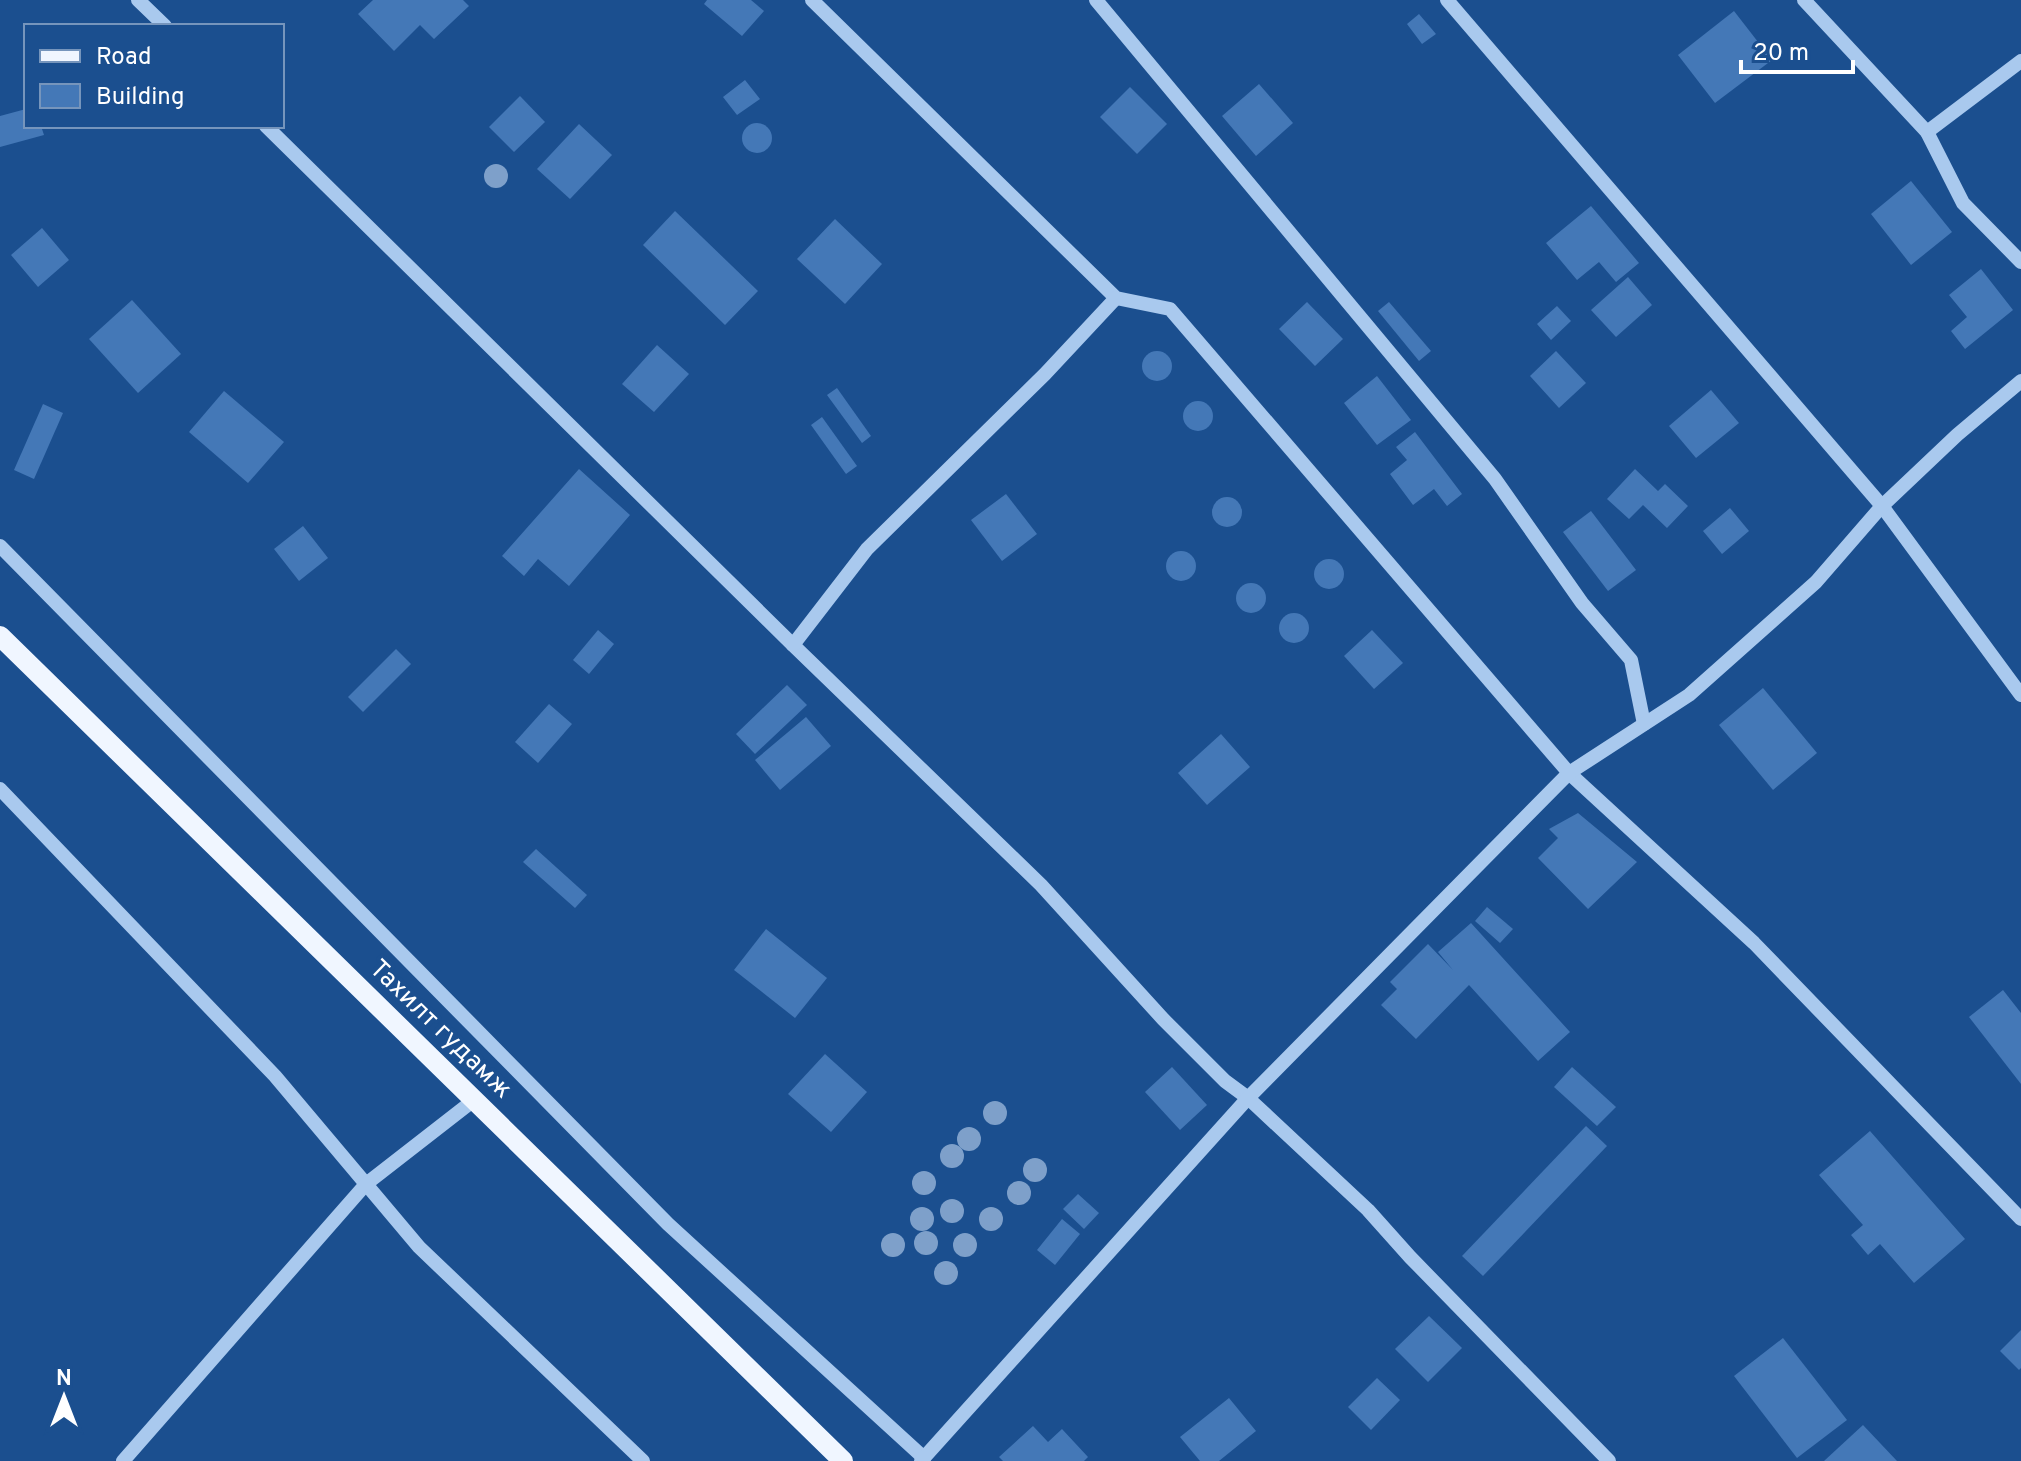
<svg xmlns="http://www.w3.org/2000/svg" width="2021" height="1461" viewBox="0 0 2021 1461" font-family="Overpass,sans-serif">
<rect width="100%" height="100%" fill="#1b4f8f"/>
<g fill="#4478b7">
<polygon points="373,0 463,0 469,6 434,39 420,25 394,51 358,14"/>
<polygon points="707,0 751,0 764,11 742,36 704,4"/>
<polygon points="1734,11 1772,60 1715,103 1678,55"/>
<polygon points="1419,14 1436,34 1422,44 1407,24"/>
<polygon points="745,80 760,99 737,115 723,97"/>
<polygon points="1259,84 1293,123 1256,156 1222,116"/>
<polygon points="1130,87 1167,124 1137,154 1100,117"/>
<polygon points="520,96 545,122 514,152 489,127"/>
<polygon points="26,109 26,126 41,126 44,135 0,147 0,116"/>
<circle cx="757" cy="138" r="15"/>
<polygon points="579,124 612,155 570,199 537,169"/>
<polygon points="1911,181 1952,232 1911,265 1871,214"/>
<polygon points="1591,206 1639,263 1616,282 1599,262 1577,280 1546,243"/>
<polygon points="675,211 758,291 725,325 643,245"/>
<polygon points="835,219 882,264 845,304 797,259"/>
<polygon points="42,228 69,260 38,287 11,255"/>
<polygon points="1981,269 2013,310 1965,349 1951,331 1967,317 1949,295"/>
<polygon points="1628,277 1652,305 1616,337 1591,310"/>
<polygon points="132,300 181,354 138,393 89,339"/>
<polygon points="1307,302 1343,339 1315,366 1279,329"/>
<polygon points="1389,302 1431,351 1419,361 1378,311"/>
<polygon points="1557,306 1571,321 1551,340 1537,324"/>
<polygon points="657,345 689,374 654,412 622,384"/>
<circle cx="1157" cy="366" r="15"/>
<polygon points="1556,351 1586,383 1559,408 1530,376"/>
<polygon points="1377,376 1411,420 1377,445 1344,403"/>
<polygon points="837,388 871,436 862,443 827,395"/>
<polygon points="1711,390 1739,423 1696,458 1669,426"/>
<polygon points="224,391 284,442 248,483 189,432"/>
<circle cx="1198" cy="416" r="15"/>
<polygon points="43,404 63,413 34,479 14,470"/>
<polygon points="822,417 857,466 846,474 811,425"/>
<polygon points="1415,432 1462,494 1447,506 1434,489 1413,505 1390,474 1407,460 1396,447"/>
<polygon points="579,469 630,515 569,586 538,559 524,576 502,556"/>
<polygon points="1635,469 1658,491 1665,484 1688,506 1667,528 1643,505 1629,519 1607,499"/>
<polygon points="1006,494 1037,534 1002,561 971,520"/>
<circle cx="1227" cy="512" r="15"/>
<polygon points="1730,508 1749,531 1722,554 1703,531"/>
<polygon points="1591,511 1636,570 1608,591 1563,532"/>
<polygon points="303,526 328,558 299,581 274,549"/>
<circle cx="1181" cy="566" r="15"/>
<circle cx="1329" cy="574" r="15"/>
<circle cx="1251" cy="598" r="15"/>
<circle cx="1294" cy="628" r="15"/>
<polygon points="598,630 614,644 589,674 573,660"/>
<polygon points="1372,630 1403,663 1374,689 1344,656"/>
<polygon points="396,649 411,664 363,712 348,697"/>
<polygon points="787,685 807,705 755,754 736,734"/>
<polygon points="1763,688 1817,753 1773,790 1719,725"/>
<polygon points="549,704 572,724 538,763 515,742"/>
<polygon points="806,717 831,746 780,790 755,760"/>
<polygon points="1221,734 1250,767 1207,805 1178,773"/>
<polygon points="1578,813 1637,862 1588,909 1538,858 1558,838 1549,829"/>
<polygon points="536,849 587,895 575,908 523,862"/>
<polygon points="1487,907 1513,929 1500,943 1475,921"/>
<polygon points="1471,923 1570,1032 1538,1061 1469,985 1416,1039 1381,1005 1397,989 1390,982 1428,944 1453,970 1438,952"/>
<polygon points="766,929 827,978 795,1018 734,970"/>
<polygon points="2003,990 2021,1013 2021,1084 1969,1017"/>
<polygon points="825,1054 867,1092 831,1132 788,1094"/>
<polygon points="1172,1067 1207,1105 1180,1130 1145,1092"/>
<polygon points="1572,1067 1616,1107 1597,1126 1554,1087"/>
<polygon points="1586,1126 1607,1146 1483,1276 1462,1256"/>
<polygon points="1870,1131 1965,1239 1914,1283 1880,1244 1868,1255 1851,1235 1863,1225 1819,1175"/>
<polygon points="1078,1194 1099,1213 1084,1229 1063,1209"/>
<polygon points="1062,1219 1080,1234 1055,1265 1037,1250"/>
<polygon points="1429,1316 1462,1348 1428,1382 1395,1349"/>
<polygon points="2021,1330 2021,1368 2019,1370 2000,1351"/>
<polygon points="1783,1338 1847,1420 1797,1458 1734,1376"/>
<polygon points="1377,1378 1400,1400 1371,1430 1348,1407"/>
<polygon points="1229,1398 1256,1431 1219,1461 1200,1461 1180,1437"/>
<polygon points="1863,1425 1897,1461 1824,1461"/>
<polygon points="1033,1426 1048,1442 1062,1429 1088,1457 1084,1461 1003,1461 999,1457"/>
</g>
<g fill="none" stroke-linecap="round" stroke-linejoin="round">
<g stroke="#a9c9ee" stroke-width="14">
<polyline points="138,0 165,26"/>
<polyline points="812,0 1116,298 1170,309 1569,773 1754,943 2021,1219"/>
<polyline points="1096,0 1495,479 1582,603 1631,660 1644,724"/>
<polyline points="1447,0 1882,506 2021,695"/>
<polyline points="1804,0 1927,132 1963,203 2021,262"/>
<polyline points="266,126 793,645 1041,885 1163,1019 1225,1081 1248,1098 1368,1210 1410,1257 1609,1461"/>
<polyline points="1927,132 2021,61"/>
<polyline points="0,546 668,1224 924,1458"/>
<polyline points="793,645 867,549 1045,374 1116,298"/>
<polyline points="0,789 275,1076 419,1247 643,1461"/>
<polyline points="123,1461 366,1184 474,1100"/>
<polyline points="921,1461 1248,1098 1569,773 1689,695 1816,582 1882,506 1957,435 2021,381"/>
</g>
<polyline stroke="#f0f6ff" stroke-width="20" points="0,636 843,1461"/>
</g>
<g fill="#7ea0ca">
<circle cx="496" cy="176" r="12"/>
<circle cx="995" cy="1113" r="12"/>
<circle cx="969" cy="1139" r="12"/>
<circle cx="952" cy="1156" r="12"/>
<circle cx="1035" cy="1170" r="12"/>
<circle cx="924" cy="1183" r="12"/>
<circle cx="1019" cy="1193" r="12"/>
<circle cx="952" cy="1211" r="12"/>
<circle cx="922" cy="1219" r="12"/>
<circle cx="991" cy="1219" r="12"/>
<circle cx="926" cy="1243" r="12"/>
<circle cx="893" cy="1245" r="12"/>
<circle cx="965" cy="1245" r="12"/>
<circle cx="946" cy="1273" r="12"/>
</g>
<g text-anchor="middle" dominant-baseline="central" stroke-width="8" stroke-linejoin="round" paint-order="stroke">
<g font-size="26" fill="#fff" stroke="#1b4f8f">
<text transform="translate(440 1030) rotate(44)">Тахилт гудамж</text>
</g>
</g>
<rect x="24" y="24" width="260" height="104" fill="#1b4f8f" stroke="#7695bc" stroke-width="2"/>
<rect x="40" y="50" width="40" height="12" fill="#f0f6ff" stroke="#7695bc" stroke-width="2"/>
<text x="96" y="64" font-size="24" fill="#ffffff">Road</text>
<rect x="40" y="84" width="40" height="24" fill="#4478b7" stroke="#7695bc" stroke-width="2"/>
<text x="96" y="104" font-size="24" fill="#ffffff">Building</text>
<g transform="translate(64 1397)" stroke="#1b4f8f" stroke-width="6" paint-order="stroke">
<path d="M0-6L14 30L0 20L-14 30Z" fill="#ffffff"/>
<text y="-12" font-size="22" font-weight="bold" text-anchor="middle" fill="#ffffff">N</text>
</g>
<path d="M1741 60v12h112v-12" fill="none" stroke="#ffffff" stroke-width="4"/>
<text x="1753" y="60" font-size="24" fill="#ffffff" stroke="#1b4f8f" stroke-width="6" paint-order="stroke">20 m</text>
</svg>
